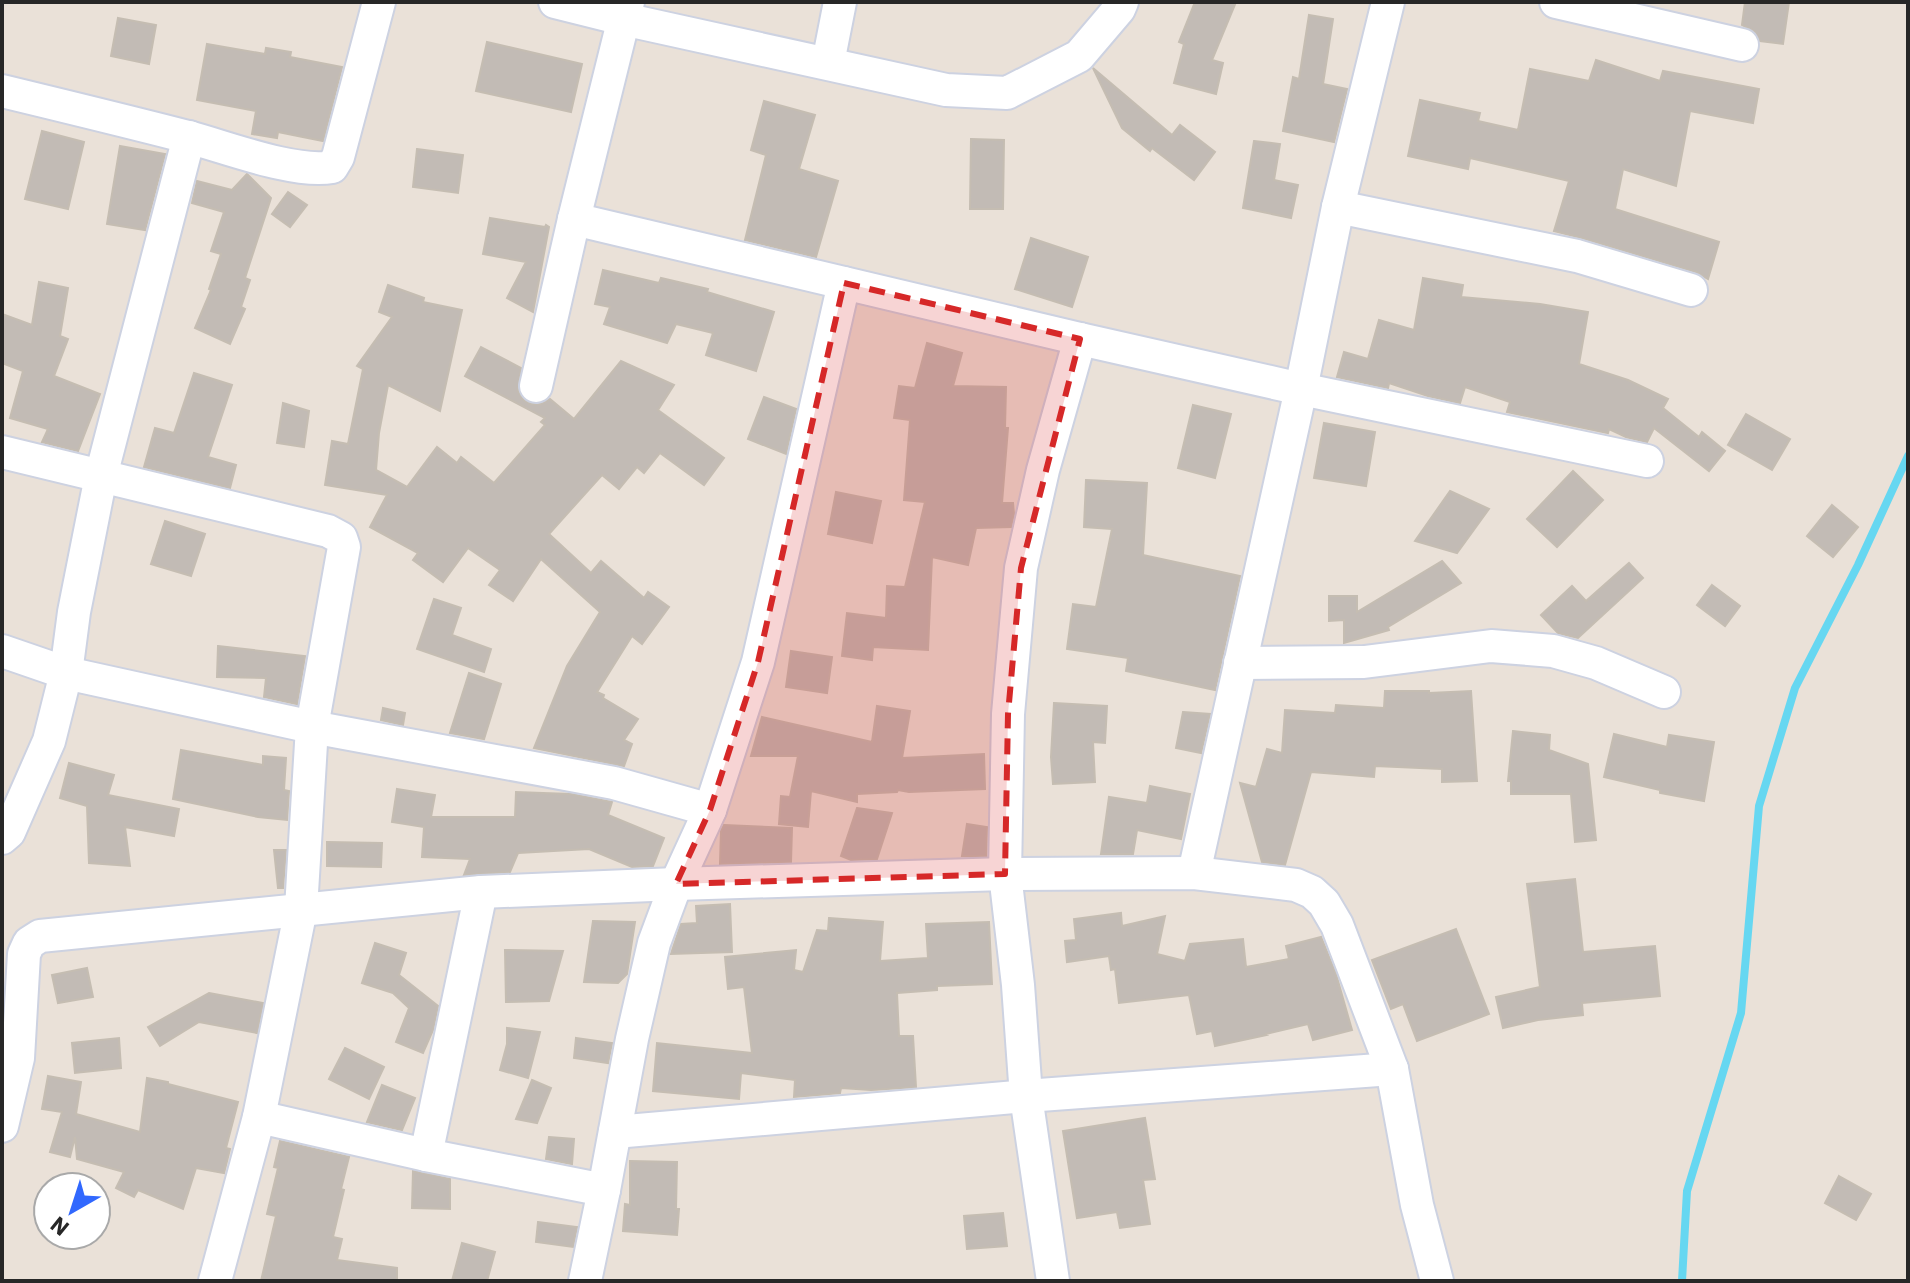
<svg xmlns="http://www.w3.org/2000/svg" width="1910" height="1283" viewBox="0 0 1910 1283" font-family="'IBM Plex Sans',sans-serif">
<rect width="100%" height="100%" fill="#eae1d8"/>
<g fill="none" stroke-linecap="round" stroke-linejoin="round">
<polyline stroke="#66d7f1" stroke-width="8" points="1682,1281 1687,1191 1741,1013 1759,806 1795,688 1858,565 1908,456"/>
</g>
<g fill="#c2bbb5" stroke="#c5bdb2" stroke-width="2">
<polygon points="1195,2 1236,2 1212,60 1223,63 1216,94 1174,83 1184,44 1179,42"/>
<polygon points="1745,2 1789,2 1783,44 1760,41 1754,31 1742,25"/>
<polygon points="1309,15 1333,19 1323,84 1347,89 1334,142 1283,131 1293,77 1299,79"/>
<polygon points="118,18 156,25 149,64 111,56"/>
<polygon points="487,42 582,64 571,112 476,91"/>
<polygon points="207,44 265,54 266,48 291,52 290,57 342,67 323,141 278,132 277,138 252,134 256,111 197,100"/>
<polygon points="1596,60 1660,81 1663,71 1759,89 1753,123 1690,111 1676,186 1623,169 1615,209 1719,242 1708,279 1696,272 1582,238 1554,231 1569,181 1470,158 1468,169 1408,156 1420,100 1480,113 1478,121 1518,130 1530,69 1589,81"/>
<polygon points="1093,68 1172,135 1180,125 1215,152 1194,180 1152,148 1150,151 1122,128"/>
<polygon points="764,101 815,115 799,169 838,181 816,257 745,240 766,155 751,150"/>
<polygon points="42,131 84,142 68,209 25,199"/>
<polygon points="971,139 1004,140 1003,209 970,209"/>
<polygon points="1254,141 1280,144 1274,180 1298,185 1291,218 1243,208"/>
<polygon points="120,146 165,154 145,230 107,224"/>
<polygon points="417,149 463,155 458,193 413,187"/>
<polygon points="247,174 271,198 245,278 250,280 241,307 245,309 230,344 195,328 211,290 209,289 221,254 211,251 224,212 192,203 197,181 232,190"/>
<polygon points="288,192 307,205 290,227 272,214"/>
<polygon points="490,218 545,227 546,225 549,227 533,312 507,298 526,262 483,254"/>
<polygon points="1031,238 1088,257 1072,307 1015,289"/>
<polygon points="603,270 659,283 661,278 708,289 707,292 774,312 756,371 706,355 713,333 676,324 667,343 604,324 610,307 595,304"/>
<polygon points="1423,278 1463,285 1461,297 1540,304 1588,312 1579,364 1628,380 1668,399 1663,408 1699,437 1702,432 1725,451 1709,471 1654,428 1647,442 1626,437 1609,429 1608,433 1507,412 1510,402 1465,387 1460,403 1428,396 1389,383 1388,388 1337,377 1344,352 1368,359 1379,320 1414,330"/>
<polygon points="39,282 68,288 60,336 68,339 54,376 100,394 78,451 42,442 48,429 10,418 23,371 2,363 2,314 32,325"/>
<polygon points="388,285 424,298 423,302 462,310 440,411 388,385 379,433 376,470 407,487 437,447 457,463 461,457 494,483 545,425 541,422 545,418 465,376 481,347 521,368 518,391 524,400 531,404 541,404 550,399 574,419 621,361 674,385 658,410 724,458 704,485 660,453 644,473 637,467 619,489 602,475 549,534 591,573 601,561 644,598 648,592 669,607 642,644 632,636 597,692 604,695 603,698 638,719 624,740 632,744 624,766 534,748 567,666 600,612 541,559 513,601 489,585 500,570 468,548 443,582 413,560 418,553 370,527 387,495 325,485 332,441 348,444 363,369 357,366 392,317 379,312"/>
<polygon points="927,343 962,353 953,386 1006,387 1005,428 1008,428 1002,503 1013,503 1014,514 1011,527 976,528 968,565 932,557 928,650 873,647 872,660 842,656 847,613 886,618 887,586 905,587 925,502 904,500 910,420 894,418 899,386 915,388"/>
<polygon points="194,373 232,385 208,457 236,465 230,488 144,467 155,428 174,433"/>
<polygon points="764,397 796,409 786,454 748,439"/>
<polygon points="283,403 309,411 304,447 277,443"/>
<polygon points="1193,405 1231,414 1215,478 1178,468"/>
<polygon points="1746,414 1790,439 1772,470 1728,445"/>
<polygon points="1324,423 1375,432 1366,486 1314,478"/>
<polygon points="1573,471 1603,500 1557,547 1527,519"/>
<polygon points="1086,480 1147,483 1143,555 1240,576 1215,690 1126,671 1128,658 1067,649 1073,604 1096,607 1112,529 1084,527"/>
<polygon points="1450,491 1489,509 1457,553 1415,541"/>
<polygon points="836,492 881,501 872,543 828,534"/>
<polygon points="1832,505 1858,527 1833,557 1807,536"/>
<polygon points="165,521 205,534 191,576 151,564"/>
<polygon points="1442,561 1461,583 1388,627 1389,630 1344,643 1344,620 1329,621 1329,596 1357,596 1357,612"/>
<polygon points="1629,563 1643,578 1578,638 1558,633 1541,615 1572,586 1586,601"/>
<polygon points="1712,585 1740,606 1725,626 1697,605"/>
<polygon points="434,599 461,608 452,635 491,649 484,672 417,649"/>
<polygon points="218,646 305,656 297,704 264,697 266,678 217,677"/>
<polygon points="791,651 832,657 827,693 786,687"/>
<polygon points="469,673 501,684 484,739 450,733"/>
<polygon points="1385,691 1429,691 1429,693 1471,691 1477,781 1442,782 1442,769 1375,766 1374,777 1311,772 1285,865 1262,862 1240,783 1256,787 1267,749 1282,753 1285,710 1335,713 1336,705 1384,708"/>
<polygon points="1054,703 1107,706 1105,743 1093,742 1095,782 1053,784 1051,757"/>
<polygon points="877,706 910,711 902,758 984,754 985,789 909,792 898,790 897,792 857,794 857,802 811,791 808,827 779,824 781,796 790,797 798,756 751,756 762,717 872,742"/>
<polygon points="383,708 405,713 403,725 381,720"/>
<polygon points="1183,712 1210,714 1201,753 1176,748"/>
<polygon points="1513,731 1550,735 1549,750 1588,764 1596,840 1575,842 1571,794 1511,794 1511,781 1508,781"/>
<polygon points="1614,734 1667,747 1669,735 1714,742 1704,801 1660,793 1660,790 1604,777"/>
<polygon points="181,750 263,765 263,756 286,758 284,790 289,791 287,820 258,817 173,799"/>
<polygon points="69,763 114,775 108,795 179,809 174,836 125,827 130,866 89,863 87,806 60,798"/>
<polygon points="1150,786 1190,794 1181,839 1137,830 1133,854 1101,854 1109,797 1147,803"/>
<polygon points="397,789 435,795 431,817 515,817 516,792 571,794 612,802 608,815 664,838 653,866 632,867 589,849 518,853 510,872 464,875 470,859 422,857 424,827 392,822"/>
<polygon points="857,808 892,813 877,859 851,860 841,856"/>
<polygon points="967,824 987,827 986,856 962,856"/>
<polygon points="724,825 792,828 791,862 720,864 721,831"/>
<polygon points="327,842 382,843 381,867 327,866"/>
<polygon points="274,850 286,850 283,888 278,888"/>
<polygon points="1575,879 1583,952 1655,946 1660,996 1582,1003 1583,1015 1538,1020 1503,1028 1496,997 1540,987 1527,884"/>
<polygon points="730,904 732,952 671,954 681,924 697,923 696,906"/>
<polygon points="1121,913 1122,926 1165,916 1157,954 1185,961 1190,944 1243,939 1246,967 1289,959 1286,946 1321,937 1336,974 1352,1030 1313,1040 1308,1024 1266,1034 1267,1035 1215,1046 1212,1031 1197,1034 1189,995 1119,1003 1115,969 1111,970 1109,956 1067,962 1065,941 1076,940 1074,919"/>
<polygon points="829,918 883,922 880,961 928,958 926,924 989,922 992,984 937,986 937,990 897,993 899,1036 913,1036 916,1087 871,1090 841,1088 840,1093 794,1097 795,1080 741,1073 739,1099 653,1091 657,1043 752,1053 744,987 728,989 725,957 796,950 794,970 803,972 817,930 828,931"/>
<polygon points="593,921 635,922 627,974 618,983 584,982"/>
<polygon points="1456,929 1489,1014 1417,1041 1403,1004 1391,1009 1372,960"/>
<polygon points="375,943 406,953 399,975 438,1006 433,1030 423,1053 396,1042 409,1008 393,993 362,983"/>
<polygon points="505,950 563,951 549,1001 506,1002"/>
<polygon points="87,968 93,997 58,1003 52,975"/>
<polygon points="209,993 263,1003 257,1033 199,1022 160,1046 148,1027"/>
<polygon points="507,1028 540,1032 528,1078 500,1070 507,1044"/>
<polygon points="119,1038 121,1068 75,1073 72,1043"/>
<polygon points="576,1038 612,1043 608,1063 574,1058"/>
<polygon points="345,1048 384,1067 369,1099 329,1079"/>
<polygon points="48,1076 81,1082 76,1114 140,1132 147,1078 168,1082 168,1084 238,1102 226,1148 230,1149 224,1173 196,1168 183,1209 138,1190 134,1197 116,1188 124,1172 77,1159 75,1137 70,1157 50,1152 62,1112 42,1109"/>
<polygon points="532,1080 551,1088 537,1123 516,1119"/>
<polygon points="382,1085 415,1098 402,1130 367,1122"/>
<polygon points="1145,1118 1155,1179 1143,1180 1150,1224 1120,1228 1117,1212 1077,1218 1063,1131"/>
<polygon points="549,1137 574,1139 572,1164 546,1159"/>
<polygon points="280,1141 349,1157 341,1189 344,1190 333,1237 342,1239 337,1260 397,1268 397,1281 261,1281 276,1216 267,1214 278,1168 274,1167"/>
<polygon points="630,1161 677,1162 676,1209 679,1209 677,1235 623,1231 625,1204 630,1205"/>
<polygon points="413,1171 450,1179 450,1209 412,1208"/>
<polygon points="1839,1176 1871,1194 1856,1220 1825,1203"/>
<polygon points="1003,1213 1007,1246 967,1249 964,1216"/>
<polygon points="538,1222 577,1227 573,1247 536,1242"/>
<polygon points="462,1243 495,1252 487,1281 452,1281"/>
</g>
<g fill="none" stroke-linecap="round" stroke-linejoin="round">
<g stroke="#cdd2e1" stroke-width="36">
<g id="minor">
<polyline points="555,2 623,19 946,90 1007,93 1079,56 1119,9 1122,2"/>
<polyline points="1556,2 1742,45"/>
<polyline points="828,63 840,2"/>
<path d="M 2,91 C 64,106 126,121 188,137 C 226,147 295,174 332,167 L 338,157 L 379,2"/>
<polyline points="1338,207 1577,256 1691,290"/>
<polyline points="574,219 1080,339 1301,389 1647,461"/>
<polyline points="536,386 574,219 628,2"/>
<polyline points="2,452 328,531 341,538 344,547 312,727 301,909 259,1117 215,1281"/>
<polyline points="2,651 66,673 312,727 614,783 710,810"/>
<polyline points="1240,663 1364,662 1491,646 1553,651 1596,663 1664,692"/>
<polyline points="2,838 9,832 49,741 66,673 74,612 101,476 189,137"/>
<polyline points="1194,873 1301,389 1338,207 1388,2"/>
<polyline points="259,1117 426,1155 604,1190"/>
<polyline points="2,1126 18,1058 24,954 29,943 40,936 481,892 676,884 1005,874 1194,873 1296,885 1312,892 1324,903 1337,925 1392,1069 1417,1205 1437,1281"/>
<polyline points="615,1132 1026,1096 1392,1069"/>
<polyline points="426,1155 481,892"/>
<polyline points="585,1281 604,1190 632,1039 654,943 676,884 710,810 758,662 844,283"/>
<polyline points="1053,1281 1026,1096 1018,985 1005,874 1008,714 1021,568 1043,470 1080,339"/>
</g>
</g>
<use href="#minor" stroke="#fff" stroke-width="32"/>
</g>
<path fill="#d62828" fill-opacity="0.2" stroke="#d62828" stroke-width="6" stroke-dasharray="16 10" stroke-linejoin="round" d="M 844,283 L 1080,339 L 1021,568 L 1008,714 L 1005,874 L 676,884 L 710,810 L 758,662 Z"/>
<rect width="1910" height="1283" fill="none" stroke="#272727" stroke-width="8"/>
<g transform="translate(72 1211) rotate(219)"><circle r="38" fill="#ffffff" stroke="#a9a9a9" stroke-width="2"/>
<path d="M0-6L14 30L0 20L-14 30Z" fill="#3168fe"/>
<text y="-12" font-size="22" font-weight="bold" text-anchor="middle" fill="#272727">N</text>
</g>
</svg>
